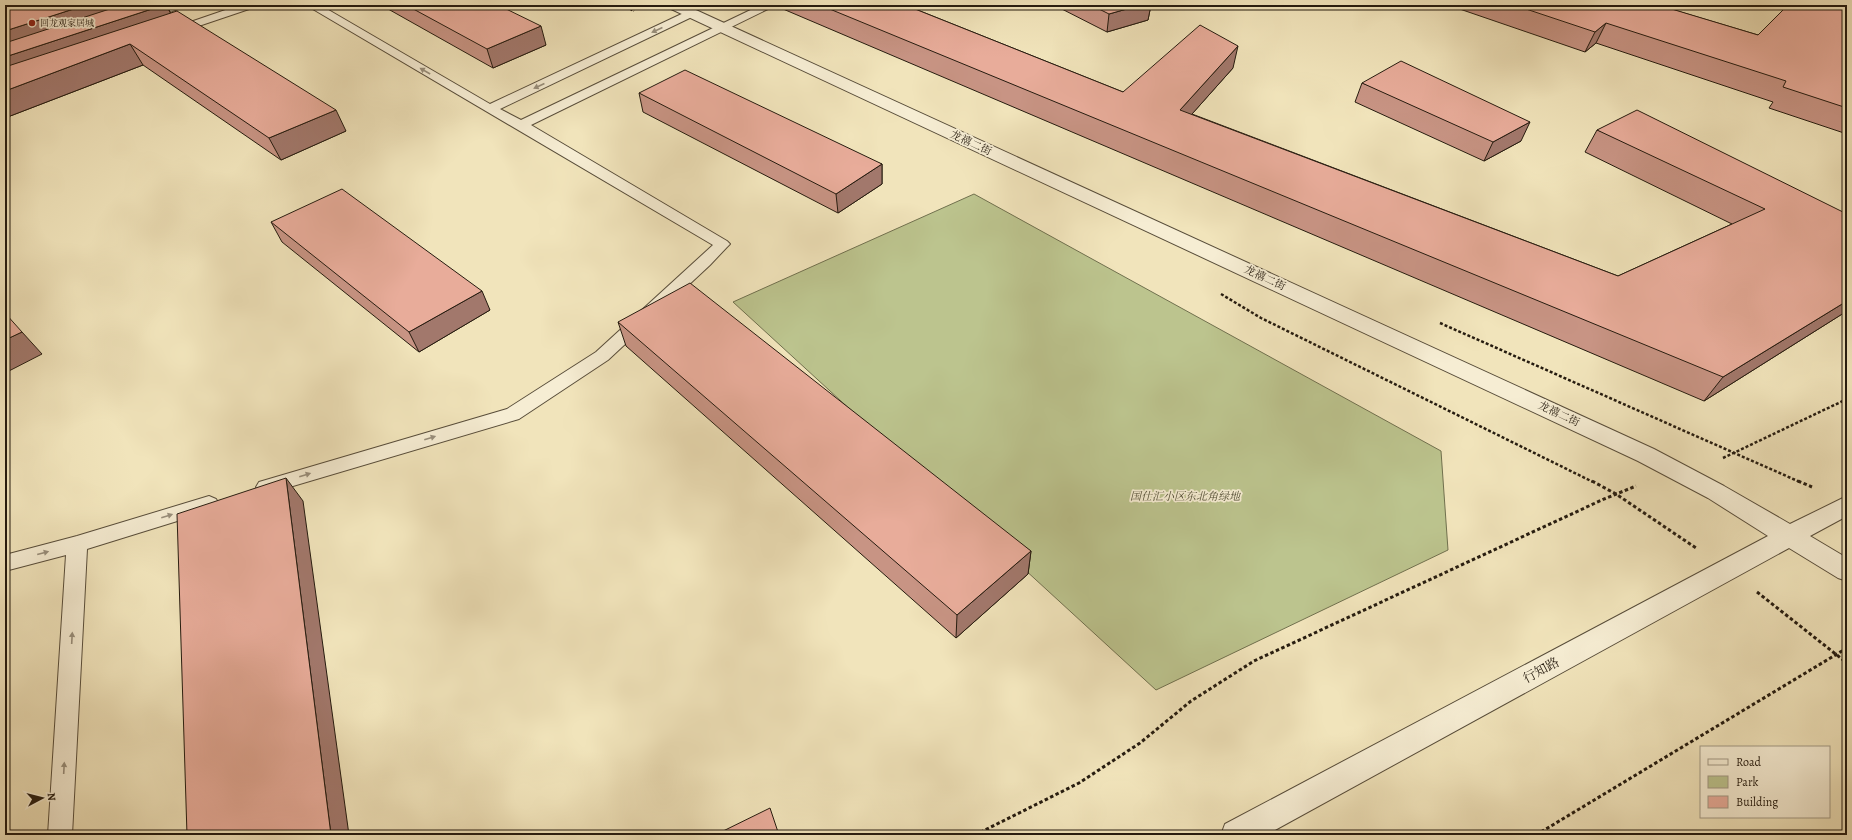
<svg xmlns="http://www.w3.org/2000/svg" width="1852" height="840" viewBox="0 0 1852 840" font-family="Alegreya,'Noto Serif SC',serif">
<rect width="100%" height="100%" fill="#f1e4bb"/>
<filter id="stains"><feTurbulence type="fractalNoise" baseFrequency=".005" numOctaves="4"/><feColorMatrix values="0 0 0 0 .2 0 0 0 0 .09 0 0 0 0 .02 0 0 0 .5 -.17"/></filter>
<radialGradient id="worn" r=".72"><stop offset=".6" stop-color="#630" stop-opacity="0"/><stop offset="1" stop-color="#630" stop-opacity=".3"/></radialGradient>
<polygon fill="#bcc48e" stroke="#70704e" points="974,194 1441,451 1448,550 1156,690 733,302"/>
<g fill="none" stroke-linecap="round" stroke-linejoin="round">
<g stroke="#584d3a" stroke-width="2">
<g id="service">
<polygon points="240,5 257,5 255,7 178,33 170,33 168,31 170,29"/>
<polygon points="306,5 320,5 490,104 688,11 696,11 698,13 696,15 500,109 521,120 761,5 776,5 531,125 727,241 730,244 727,247 710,265 608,360 519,419 266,494 259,492 256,487 259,482 507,409 596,352 713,245"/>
<polygon points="209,496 216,499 219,504 216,509 87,549 72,835 48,835 66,555 5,571 5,555 77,536"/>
</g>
</g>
<g stroke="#584d3a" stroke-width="2">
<polygon id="minor" points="163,5 183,5 181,8 144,21 134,21 132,18 134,15"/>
</g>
<g stroke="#584d3a" stroke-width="2">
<polygon id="tertiary" points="667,5 685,5 1654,449 1724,486 1790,524 1847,496 1847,516 1810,536 1847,558 1847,581 1838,578 1789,548 1266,835 1221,835 1225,824 1768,536 1708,498 1638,461 669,8"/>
</g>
<polyline stroke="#251b0f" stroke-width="2" stroke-dasharray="2 1.5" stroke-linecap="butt" points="621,5 634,11"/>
<g stroke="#251b0f" stroke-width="2.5" stroke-dasharray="3 2" stroke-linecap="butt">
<polyline points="1221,294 1261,318 1593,482"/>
<polyline points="1440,323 1800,482"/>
<polyline points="1723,458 1847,399"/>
</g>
<g stroke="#251b0f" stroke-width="3" stroke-dasharray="3.5 2.5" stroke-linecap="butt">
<polyline points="1592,481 1616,494 1696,548"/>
<polyline points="1798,481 1812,487"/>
<polyline points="1757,592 1847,663"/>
<polyline points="975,835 1079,783 1140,743 1191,701 1254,661 1604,499 1636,486"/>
<polyline points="1536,835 1847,648"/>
</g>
<use href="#service" fill="#f6edd3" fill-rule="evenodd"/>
<use href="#minor" fill="#f6edd3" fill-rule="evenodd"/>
<use href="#tertiary" fill="#f6edd3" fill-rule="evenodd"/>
</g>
<g fill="#c89484" stroke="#251b0f">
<polygon points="5,5 166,5 171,13 346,131 281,160 143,65 5,118"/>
<polygon points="381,5 498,5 546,45 493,68"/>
<polygon points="776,5 905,5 1123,92 1233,68 1192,114 1618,276 1732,224 1585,152 1597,130 1847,214 1847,311 1704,401 776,6"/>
<polygon points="1054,5 1151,5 1148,20 1107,32"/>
<polygon points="1448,5 1679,5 1674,10 1758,35 1847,5 1847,134 1769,108 1773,102 1596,43 1585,52"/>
<polygon points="1362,83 1521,141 1484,161 1355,102"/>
<polygon points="639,93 882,164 882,184 838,213 643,112"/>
<polygon points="271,222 490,310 419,352 282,242"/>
<polygon points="618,322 1031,551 1028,574 956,638 626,346"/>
</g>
<g fill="#a2786c" stroke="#251b0f">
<polygon points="86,5 149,5 5,56 5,31"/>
<polygon points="164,5 166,5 177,25 5,82 5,57"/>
<polygon points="1141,5 1151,5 1148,20 1107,32 1109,14"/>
<polygon points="1668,5 1679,5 1655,27 1665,7"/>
<polygon points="1606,23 1596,43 1585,52 1595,32"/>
<polygon points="541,26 546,45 493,68 487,49"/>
<polygon points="130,44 143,65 5,118 5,91"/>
<polygon points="1238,46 1233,68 1176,132 1180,110"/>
<polygon points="336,110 346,131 281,160 269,138"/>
<polygon points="1530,122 1521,141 1484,161 1493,142"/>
<polygon points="882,164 882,184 838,213 836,194"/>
<polygon points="482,291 490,310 419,352 409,332"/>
<polygon points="1847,301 1847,311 1704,401 1723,377"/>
<polygon points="22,332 42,354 5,373 5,340"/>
<polygon points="286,478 303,501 349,835 331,835"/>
<polygon points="1031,551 1028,574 956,638 957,615"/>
</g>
<g fill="#e8ac9a" stroke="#251b0f">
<polygon points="5,5 86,5 5,31"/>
<polygon points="122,5 164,5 5,57 5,43"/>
<polygon points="406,5 498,5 541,26 487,49"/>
<polygon points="820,5 905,5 1123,92 1200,25 1238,46 1180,110 1618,276 1765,209 1597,130 1637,110 1847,214 1847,301 1723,377"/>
<polygon points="1091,5 1141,5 1109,14"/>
<polygon points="1514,5 1668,5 1665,7 1758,35 1788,5 1847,5 1847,108 1783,87 1786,81 1606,23 1595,32"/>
<polygon points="177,11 336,110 269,138 130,44 5,91 5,67"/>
<polygon points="1401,61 1530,122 1493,142 1362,83"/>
<polygon points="685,70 882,164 836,194 639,93"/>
<polygon points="342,189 482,291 409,332 271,222"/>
<polygon points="690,283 1031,551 957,615 618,322"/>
<polygon points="5,313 22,332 5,340"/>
<polygon points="286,478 331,835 187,835 177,514"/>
<polygon points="770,808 779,835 715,835"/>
</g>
<defs><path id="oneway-solid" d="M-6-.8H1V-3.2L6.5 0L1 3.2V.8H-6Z"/></defs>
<g fill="#988e7b">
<use href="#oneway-solid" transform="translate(657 30) rotate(155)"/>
<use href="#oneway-solid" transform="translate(425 71) rotate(-150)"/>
<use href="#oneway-solid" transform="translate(539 86) rotate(155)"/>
<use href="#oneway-solid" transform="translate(430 438) rotate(-17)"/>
<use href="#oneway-solid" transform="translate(305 475) rotate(-17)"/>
<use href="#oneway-solid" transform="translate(167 516) rotate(-17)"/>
<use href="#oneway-solid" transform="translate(43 553) rotate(-15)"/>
<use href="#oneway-solid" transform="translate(72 638) rotate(-87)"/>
<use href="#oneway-solid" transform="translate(64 768) rotate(-87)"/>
</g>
<circle fill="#8f2418" stroke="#f6edd3" stroke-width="1.5" cx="32" cy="23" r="4"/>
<g text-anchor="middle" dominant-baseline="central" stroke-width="3.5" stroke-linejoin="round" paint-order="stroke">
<g font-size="9" fill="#251b0f" stroke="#f6edd3" text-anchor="start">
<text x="40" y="23">回龙观家居城</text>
</g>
<g font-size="11" fill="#251b0f" stroke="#f6edd3">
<text transform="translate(971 143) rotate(25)">龙禧二街</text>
<text transform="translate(1265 278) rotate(25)">龙禧二街</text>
<text transform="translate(1559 414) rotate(25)">龙禧二街</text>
</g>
<g font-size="11" font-style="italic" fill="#524e35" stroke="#f6edd3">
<text x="1185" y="496">国仕汇小区东北角绿地</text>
</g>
<g font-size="13" fill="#251b0f" stroke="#f6edd3">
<text transform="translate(1541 670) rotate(-28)">行知路</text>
</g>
</g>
<rect width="1852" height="840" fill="none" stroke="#f1e4bb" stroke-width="20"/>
<rect x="6" y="6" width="1840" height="828" fill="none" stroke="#251b0f" stroke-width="2"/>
<rect x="10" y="10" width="1832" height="820" fill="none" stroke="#251b0f"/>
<rect x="1700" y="746" width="130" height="72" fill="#f6edd3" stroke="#a29985"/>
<rect x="1708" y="759" width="20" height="6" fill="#f6edd3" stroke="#a29985"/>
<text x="1736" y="766" font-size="12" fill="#251b0f">Road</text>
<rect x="1708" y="776" width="20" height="12" fill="#bcc48e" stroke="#a29985"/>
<text x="1736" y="786" font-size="12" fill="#251b0f">Park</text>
<rect x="1708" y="796" width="20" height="12" fill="#e8ac9a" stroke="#a29985"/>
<text x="1736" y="806" font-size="12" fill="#251b0f">Building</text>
<g transform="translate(42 798) rotate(83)" stroke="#f6edd3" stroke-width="3" paint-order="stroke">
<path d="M0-3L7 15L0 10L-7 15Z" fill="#251b0f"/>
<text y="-6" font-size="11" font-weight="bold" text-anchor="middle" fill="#251b0f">N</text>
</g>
<rect width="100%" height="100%" filter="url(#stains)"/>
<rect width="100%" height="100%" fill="url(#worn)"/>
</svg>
